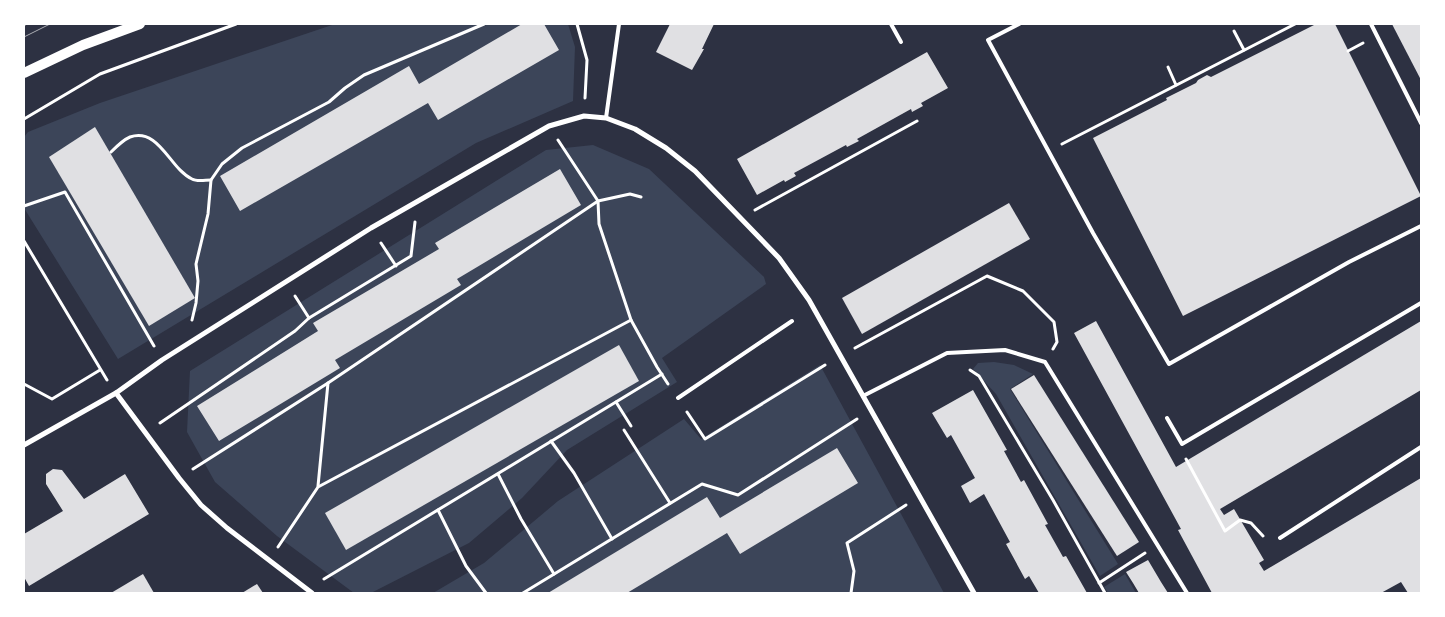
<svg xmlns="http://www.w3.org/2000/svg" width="1445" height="617" viewBox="0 0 1445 617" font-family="Figtree,sans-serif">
<rect width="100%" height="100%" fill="#2d3142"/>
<g fill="#3c4559">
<polygon points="335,24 568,24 575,47 573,101 476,143 118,359 24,208 24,137 28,132 100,103"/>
<polygon points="593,145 649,169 764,277 766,284 662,358 677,382 567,450 522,498 469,543 371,593 354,593 277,536 215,482 187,432 190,371 546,150"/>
<polygon points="994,362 1014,365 1033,374 1010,389 1118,564 1100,576 996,394 973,369 978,363"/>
<polygon points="820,365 944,593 433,593 484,563 558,501 684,419 701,439"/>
<polygon points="1125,574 1136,593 1108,593 1104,587"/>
</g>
<g fill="#e0e0e3">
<polygon points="522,24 544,24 559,50 438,120 428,103 240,211 220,176 409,66 419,84"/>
<polygon points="670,24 714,24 702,49 704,49 692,70 656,52"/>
<polygon points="1316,24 1335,24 1421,196 1183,316 1093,138 1167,100 1166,98 1196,83 1198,80 1207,75 1211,77"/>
<polygon points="1392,24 1421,24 1421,80 1394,28"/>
<polygon points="927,52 948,88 921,103 923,106 912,112 911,109 857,139 859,141 847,147 846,145 794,173 796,176 785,182 784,180 757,195 737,159"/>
<polygon points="95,127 195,298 149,326 49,157"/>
<polygon points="560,169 581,205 457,279 461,285 335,360 340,368 219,441 197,406 318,331 313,323 439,249 435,243"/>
<polygon points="1009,203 1030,239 862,334 842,298"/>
<polygon points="1096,321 1176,467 1421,321 1421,390 1220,509 1224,515 1234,509 1264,560 1259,563 1264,571 1421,478 1421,593 1408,593 1401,582 1381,593 1212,593 1178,530 1181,529 1074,333"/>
<polygon points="619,345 639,381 346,550 325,513"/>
<polygon points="1034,375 1139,542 1117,556 1011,389"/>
<polygon points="973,390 1007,450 1004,451 1021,482 1024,480 1048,524 1045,525 1063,557 1066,556 1087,593 1039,593 1029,576 1025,579 1006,544 1010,542 984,494 970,503 961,486 975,478 951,435 947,438 932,413"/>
<polygon points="837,448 858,483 740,554 727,533 627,593 548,593 707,497 720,518"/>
<polygon points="53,469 62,470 84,499 125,474 149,514 29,586 24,577 24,534 63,511 46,484 46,474"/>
<polygon points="1148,560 1161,582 1168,593 1139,593 1133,583 1126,572"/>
<polygon points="143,574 154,593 111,593"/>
<polygon points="257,584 263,593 242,593"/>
</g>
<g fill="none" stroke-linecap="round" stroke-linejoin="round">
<g stroke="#fff" stroke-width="3">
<polyline points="577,24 587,60 585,98"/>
<polyline points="1234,31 1244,50"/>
<polyline points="1348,51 1363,43"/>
<polyline points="1168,67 1176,85"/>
<polyline points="24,119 100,74 236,24"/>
<polyline points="558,140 598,201 599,224 631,320 657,367 668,384"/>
<polyline points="1062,144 1295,24"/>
<path d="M 111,152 C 116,147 123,140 130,137 C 159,127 170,169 192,179 C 197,182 205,180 211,180"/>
<polyline points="24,206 65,192 154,346"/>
<polyline points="755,210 917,121"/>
<polyline points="24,241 107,380"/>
<polyline points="381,243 396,266"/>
<polyline points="295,296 309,318"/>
<polyline points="192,320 196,303 198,281 196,264 208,214 211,180 222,164 242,148 329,102 345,88 364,75 484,24"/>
<polyline points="855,348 987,276 1023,291 1054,322 1057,342 1053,349"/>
<polyline points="970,370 979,376 1053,500 1105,593"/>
<polyline points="24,384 52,399 100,370"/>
<polyline points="616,402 631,426"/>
<polyline points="687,412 705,439 825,365"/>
<polyline points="160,423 295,331 309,318 411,256 415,222"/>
<polyline points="624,430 670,503"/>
<polyline points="551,441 574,473 612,539"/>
<polyline points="1186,459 1225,531 1240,520 1251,523 1263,536"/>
<polyline points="193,469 328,383 598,201 630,194 641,197"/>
<polyline points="498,474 521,519 554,574"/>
<polyline points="318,486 328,383"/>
<polyline points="438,510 466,566 486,593"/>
<polyline points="278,547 318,487 631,320"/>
<polyline points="324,579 662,374"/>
<polyline points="1099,583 1145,553"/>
<polyline points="523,593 702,484 738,495 857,419"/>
<polyline points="851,593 854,571 847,543 906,505"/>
</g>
<g stroke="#fff" stroke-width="4">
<polyline points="891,24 901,42"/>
<polyline points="1019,24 988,40 1093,233 1169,364 1349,262 1421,226"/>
<polyline points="1371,24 1421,123"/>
<polyline points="606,118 619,24"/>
<polyline points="863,396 947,353 1005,350 1045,362 1187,593"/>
<polyline points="678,398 792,321"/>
<polyline points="1167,418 1182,444 1421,303"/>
<polyline points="1280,538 1421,447"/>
</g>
<g stroke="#fff" stroke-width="5">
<polyline points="116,393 179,478 201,505 227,528 312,593"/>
<polyline points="24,445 116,393 162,360 371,228 549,126 584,116 606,118 635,129 666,148 695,171 779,258 809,300 974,593"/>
</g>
<polyline stroke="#fff" stroke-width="10" points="24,73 83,45 140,24"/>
<g stroke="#abadb3" stroke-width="1">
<polyline points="24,26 27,24"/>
<polyline points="24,37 50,24"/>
</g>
</g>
<rect width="1445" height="617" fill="none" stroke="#ffffff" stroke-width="50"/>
</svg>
